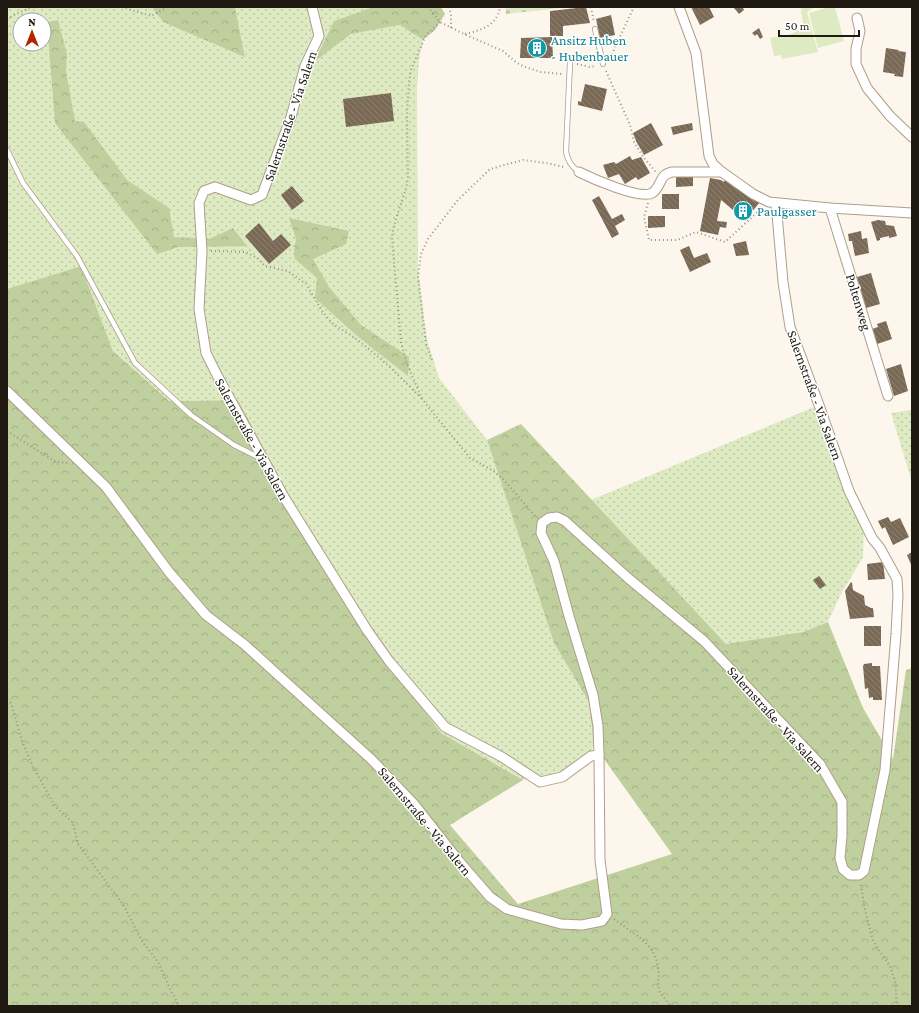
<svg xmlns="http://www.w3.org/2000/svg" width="919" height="1013" viewBox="0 0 919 1013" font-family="'Crimson Pro',serif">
<defs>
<pattern id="grass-dots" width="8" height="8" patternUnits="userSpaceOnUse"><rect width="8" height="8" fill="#ddeac2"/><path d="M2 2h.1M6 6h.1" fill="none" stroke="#bdc8a6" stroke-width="1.8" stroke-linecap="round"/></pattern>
<pattern id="forest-crowns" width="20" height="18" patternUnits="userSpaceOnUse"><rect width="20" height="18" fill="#bfcf9d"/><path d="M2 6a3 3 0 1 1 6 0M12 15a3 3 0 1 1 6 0" fill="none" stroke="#a4b186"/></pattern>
<pattern id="cemetery-stones" width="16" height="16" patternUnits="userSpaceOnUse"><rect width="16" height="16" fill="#ddeac2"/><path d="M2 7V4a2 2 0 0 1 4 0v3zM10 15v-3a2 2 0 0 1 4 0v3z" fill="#bdc8a6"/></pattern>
<pattern id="building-back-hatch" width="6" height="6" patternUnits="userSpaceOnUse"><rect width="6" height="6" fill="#796955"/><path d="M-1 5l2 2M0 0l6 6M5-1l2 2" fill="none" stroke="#8d8173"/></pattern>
</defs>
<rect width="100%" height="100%" fill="#fdf6ed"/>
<g fill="url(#grass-dots)" fill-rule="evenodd">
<path d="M 7,7 L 152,7 L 163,22 L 245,56 L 235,7 L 373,7 L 334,21 L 315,61 L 351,34 L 400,25 L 423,40 L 419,60 L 417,90 L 418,268 L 427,340 L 439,378 L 487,440 L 554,643 L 589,702 L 594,745 L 588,758 L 565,773 L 523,780 L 441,733 L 354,616 L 238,400 L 169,401 L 113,351 L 81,266 L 7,289 ZM 20,20 L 44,20 L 44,44 L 20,44 Z"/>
<polygon points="819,405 864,521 863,557 841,594 828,622 803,632 726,644 591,500"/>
<polygon points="911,410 912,411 912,482 891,413"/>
</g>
<g fill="url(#forest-crowns)">
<polygon points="152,7 235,7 245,57 163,22"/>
<polygon points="373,7 441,7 445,14 435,30 423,40 400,25 351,34 314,62 334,21"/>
<polygon points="58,20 67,54 66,71 75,121 84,122 127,180 169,208 174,237 209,239 233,228 247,246 178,247 157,254 55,123 47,22"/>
<polygon points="289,218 349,231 346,244 313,259 329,287 361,325 409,357 408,376 356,335 315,298 317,278 295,259 294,250 296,239"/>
<polygon points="81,266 113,351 169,401 238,400 354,616 441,733 523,780 450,825 518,904 672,854 594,745 589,702 554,643 487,440 521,424 726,644 803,632 828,622 863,708 893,759 906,670 912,668 912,1006 7,1006 7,289"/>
</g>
<polygon fill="url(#cemetery-stones)" points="505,7 570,7 506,14"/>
<g fill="#ddeac2">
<path d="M 800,7 L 814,7 L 807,12 L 818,52 L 782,59 L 781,55 L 774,56 L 770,38 C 783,36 797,36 803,23 L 801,11 L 802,10 Z"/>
<polygon points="829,7 835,7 844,41 818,48 809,13"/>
</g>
<g fill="url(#building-back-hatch)">
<polygon points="586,7 590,23 563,26 563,36 550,36 550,11"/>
<polygon points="691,7 709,7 714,17 700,25"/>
<polygon points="733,7 745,7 743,8 744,10 739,14"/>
<polygon points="611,15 615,35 600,38 596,19"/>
<polygon points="759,28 763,37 760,39 757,34 755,36 752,33"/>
<polygon points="552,37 553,58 520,58 521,38"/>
<polygon points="886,48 899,50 898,51 906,52 903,77 894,76 895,74 883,72"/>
<polygon points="585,84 607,89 602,111 578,105 578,101 581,102"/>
<polygon points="391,93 394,121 346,127 343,99"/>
<polygon points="651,123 663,145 644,155 636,141 633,133"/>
<polygon points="692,123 693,130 673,135 671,127"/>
<polygon points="630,156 632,160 641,157 650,173 638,180 636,177 625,184 619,174 608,178 603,165 614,162 616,164"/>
<polygon points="693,175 693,186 676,187 676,176"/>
<polygon points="710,178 721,180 724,182 725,180 760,202 745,220 721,200 717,221 727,222 726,228 720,227 718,235 700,231"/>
<polygon points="292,186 304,201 292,210 281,195"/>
<rect x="662" y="194" width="17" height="15"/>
<polygon points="599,196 612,219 622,214 625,220 615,226 619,234 612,238 592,200"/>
<polygon points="648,216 665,216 665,227 648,228"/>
<polygon points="878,220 885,221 886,225 894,226 897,236 889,238 889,236 880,238 880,240 877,241 871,222"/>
<polygon points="259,223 273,241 281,234 291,245 269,264 245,236"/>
<polygon points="861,231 862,239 867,238 869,253 855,256 852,241 849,241 848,234"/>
<polygon points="746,241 749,255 736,256 733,244"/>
<polygon points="689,246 694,258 707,253 711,262 690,272 680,250"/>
<polygon points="871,273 880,304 866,308 857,277"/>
<polygon points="886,321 892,339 877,344 872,329 878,327 877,324"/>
<polygon points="901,364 908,391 894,396 886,369"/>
<polygon points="888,517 891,522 900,518 909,537 893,545 885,527 882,529 878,521"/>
<polygon points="912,552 912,567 907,555"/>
<polygon points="883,562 885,579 868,580 867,564"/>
<polygon points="819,576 826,585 820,589 813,580"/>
<polygon points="851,582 852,583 853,590 864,596 865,605 871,608 873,608 874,617 850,619 845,591"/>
<rect x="864" y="626" width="17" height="20"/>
<polygon points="872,663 872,666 880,666 882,700 873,700 873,697 869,698 868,688 865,689 863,666 864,664"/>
</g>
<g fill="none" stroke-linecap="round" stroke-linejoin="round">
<g stroke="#af9e89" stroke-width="6">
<g id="service">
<polyline points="595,29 603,64"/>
<path d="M 570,63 L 566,152 C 568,161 571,166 579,172"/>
<polyline points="7,150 23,183 77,256 135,363 191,415 234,445 262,459"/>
</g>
</g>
<g stroke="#af9e89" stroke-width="11">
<g id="minor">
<polyline points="312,7 319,36 305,66 291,117 262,195 251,200 215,187 204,191 199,203 202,251 199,309 206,353 218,377 284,497 367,630 389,661 445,727 502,757 540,782 562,777 591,756 599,755"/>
<polyline points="679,7 696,53 709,156 713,164 722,172 753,194 769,202 830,208 912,213"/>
<polyline points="857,18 860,31 856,49 856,64 867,88 890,116 912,137"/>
<path d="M 579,172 C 591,178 640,200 652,193 C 662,187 658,175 672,172 L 722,172"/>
<polyline points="830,208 888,396"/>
<polyline points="7,391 106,487 169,572 206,615 245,645 278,675 371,759 414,804 458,860 490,897 507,909 561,924 582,925 602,921 607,914 600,860 599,755 598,726 593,695 569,616 554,561 541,533 542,523 549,518 557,517 565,521 628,578 704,641 820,764 842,802 842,836 840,858 843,869 850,875 859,875 864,871 885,770 896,634 898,595 897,579 880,548 872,538 849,491 819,405 790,327 783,282 776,203"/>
</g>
</g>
<g stroke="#989189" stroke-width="2" stroke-dasharray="1 3" stroke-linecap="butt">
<polyline points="122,7 151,16 166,8 166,7"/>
<polyline points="428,7 440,22 464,34 503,51 517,63 525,67 541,72 562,74"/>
<polyline points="449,7 451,14 451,28"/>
<polyline points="591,7 594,22"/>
<polyline points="7,19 22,11 33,7"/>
<path d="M 440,22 L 426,35 L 411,70 L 409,82 L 407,113 L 408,178 C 405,199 394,217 392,238 L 401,342 L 406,361 L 422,399 L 470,458 L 492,470 L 503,479 L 536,517"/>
<path d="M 465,34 C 481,30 497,26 500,7"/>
<polyline points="610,58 634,7"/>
<polyline points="577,64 590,67 596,66"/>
<polyline points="606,71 630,125 634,142 644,158 656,172"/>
<polyline points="648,203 644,217 649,240 677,240 696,232 725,242 762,208"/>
<polyline points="211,251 246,252 257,258 265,266 288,271 306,284 322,311 333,324 358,340 391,368 421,398"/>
<polyline points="432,360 426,344 418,277 421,254 428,239 457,201 490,169 523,160 546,163 564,167"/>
<polyline points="7,431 54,461 67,463"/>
<polyline points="7,700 11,703 22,741 33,767 55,806 73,823 78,844 124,906 142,941 158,962 170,989 179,1006"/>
<polyline points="861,885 865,910 873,941 890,966 895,981 897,1006"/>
<polyline points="614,919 643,940 652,950 657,961 659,975 658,985 660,993 671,1006"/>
</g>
<use href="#service" stroke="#fff" stroke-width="4.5"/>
<use href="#minor" stroke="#fff" stroke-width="9"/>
</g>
<defs>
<g id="building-disc" transform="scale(1)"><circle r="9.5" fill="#0f9aa8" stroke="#fff"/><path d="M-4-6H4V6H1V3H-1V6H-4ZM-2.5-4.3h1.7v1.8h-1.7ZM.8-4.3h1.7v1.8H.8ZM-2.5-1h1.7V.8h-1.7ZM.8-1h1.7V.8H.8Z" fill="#fff"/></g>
</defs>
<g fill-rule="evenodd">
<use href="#building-disc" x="537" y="48"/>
<use href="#building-disc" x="743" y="211"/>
</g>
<g text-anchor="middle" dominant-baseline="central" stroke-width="3" stroke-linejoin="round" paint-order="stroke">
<g font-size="14" fill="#0d838f" stroke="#fff" text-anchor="start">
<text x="551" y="40">Ansitz Huben<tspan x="551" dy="16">- Hubenbauer</tspan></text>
<text x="757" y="211">Paulgasser</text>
</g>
<g font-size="14" fill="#1f1911" stroke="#fff">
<text transform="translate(290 116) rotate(-71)">Salernstraße - Via Salern</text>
<text transform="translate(859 302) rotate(73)">Poltenweg</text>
<text transform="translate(815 395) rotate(70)">Salernstraße - Via Salern</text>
<text transform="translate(252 439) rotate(61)">Salernstraße - Via Salern</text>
<text transform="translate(776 719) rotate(48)">Salernstraße - Via Salern</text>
<text transform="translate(425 821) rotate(50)">Salernstraße - Via Salern</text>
</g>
</g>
<rect width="919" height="1013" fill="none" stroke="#1f1911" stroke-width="16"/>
<g transform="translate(32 32)"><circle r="19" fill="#ffffff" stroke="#a5a3a0"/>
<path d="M0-3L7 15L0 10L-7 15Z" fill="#b12600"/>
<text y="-6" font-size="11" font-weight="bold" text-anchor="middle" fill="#1f1911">N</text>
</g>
<path d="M779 30v6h80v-6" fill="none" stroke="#1f1911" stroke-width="2"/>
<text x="785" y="30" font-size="12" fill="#1f1911" stroke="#ffffff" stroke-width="3" paint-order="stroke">50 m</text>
</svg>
